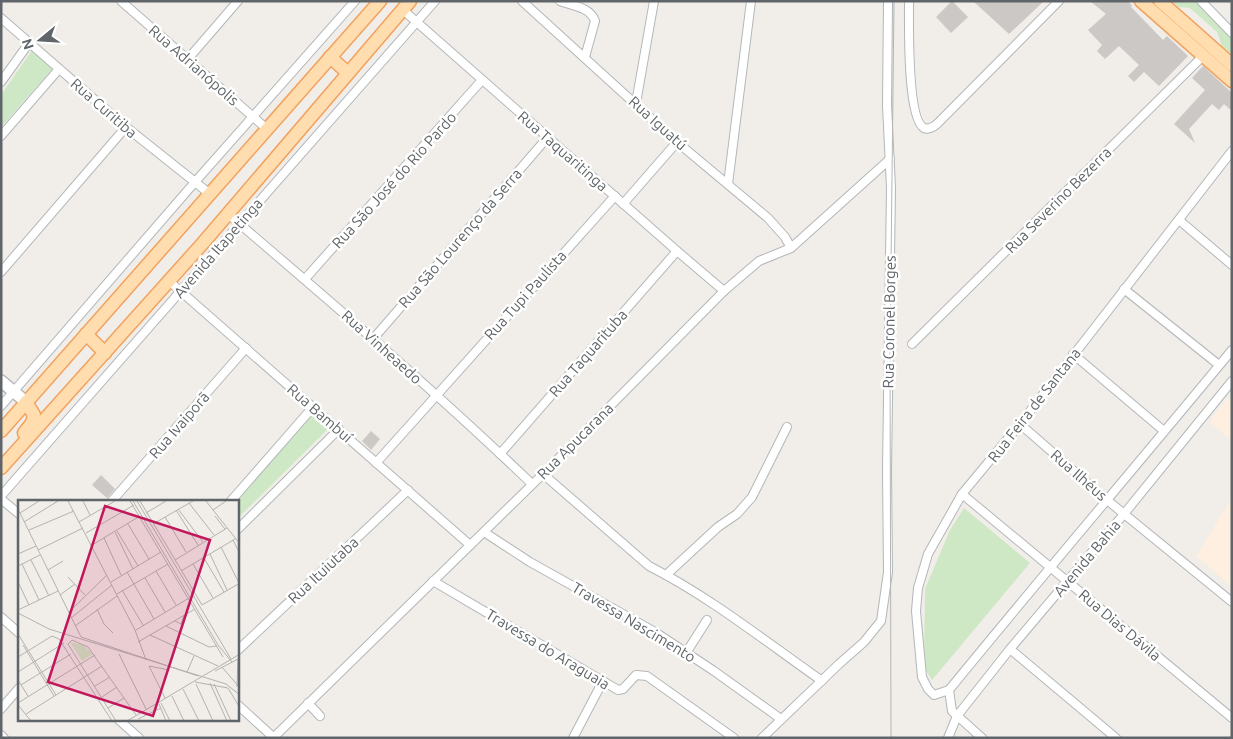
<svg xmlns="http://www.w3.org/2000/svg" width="1233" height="739" viewBox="0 0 1233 739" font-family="Ubuntu,sans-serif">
<rect width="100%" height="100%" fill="#f1ede8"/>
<g fill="#feefe0">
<polygon points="1227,398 1232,402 1232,441 1209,422"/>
<polygon points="1232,498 1232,587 1196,556"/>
</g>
<g fill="#cee8c5">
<polygon points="1172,1 1196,1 1232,39 1232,54 1222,46 1217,32 1190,8 1179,7"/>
<polygon points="33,49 53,68 1,127 1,95"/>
<polygon points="312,413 328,429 238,518 236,502"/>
<polygon points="964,508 1030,563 932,680 924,667 925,589 950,530"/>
</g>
<g fill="#ccc8c5">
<polygon points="952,1 968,17 951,33 936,17"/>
<polygon points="973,1 1044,1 1009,34"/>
<polygon points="1090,1 1128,1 1132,6 1131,7 1163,40 1167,36 1188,56 1159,86 1144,72 1134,82 1128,76 1139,65 1119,46 1105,59 1097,51 1102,45 1088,30 1106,14"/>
<polygon points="1203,66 1232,93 1232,111 1224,104 1219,110 1212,104 1189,129 1195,143 1174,124 1205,90 1192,78"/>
<polygon points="371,431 380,439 371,450 362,441"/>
<polygon points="101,475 115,489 107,498 92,485"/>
</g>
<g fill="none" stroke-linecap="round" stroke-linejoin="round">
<g stroke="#b3b7ba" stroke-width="10">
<g id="street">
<polyline points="121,1 267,129"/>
<polyline points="522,1 677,142 768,218 785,237 791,248"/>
<path d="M 560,1 C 573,6 590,7 595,21 L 585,57"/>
<path d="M 909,1 C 909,22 907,119 924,128 C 929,130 933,127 937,124 L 1059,1"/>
<polyline points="1201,1 1232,33"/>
<polyline points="403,10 677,251 724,291"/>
<polyline points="1,18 126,127 210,194"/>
<polyline points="187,60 238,1"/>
<polyline points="1,82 29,43"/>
<polyline points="636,103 654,1"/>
<polyline points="1,136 59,69"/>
<polyline points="728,184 751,1"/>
<polyline points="623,204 677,142"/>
<path d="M 228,214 C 331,302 434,390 532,484"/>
<polyline points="1179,220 1232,265"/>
<polyline points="1,272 126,127"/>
<polyline points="305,279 482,80"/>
<polyline points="169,281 470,545"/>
<polyline points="1124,289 1219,365"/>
<polyline points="373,339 547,138"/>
<polyline points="912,344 1203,56"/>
<polyline points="1073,354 1164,431"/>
<polyline points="1,406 195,182 355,1"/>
<polyline points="1020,424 1107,500 1232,602"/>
<polyline points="500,454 677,251"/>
<polyline points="376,463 615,196"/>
<path d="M 543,474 L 649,566 C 710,597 765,641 822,681"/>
<polyline points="962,494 1232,718"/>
<polyline points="1,496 435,1"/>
<polyline points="1,499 19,514"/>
<polyline points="111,502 246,348"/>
<polyline points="230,502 313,407"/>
<polyline points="238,529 339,429"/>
<polyline points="484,532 530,562 655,632 714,671 781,719"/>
<polyline points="666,575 718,527 737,514 752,497 787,427"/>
<polyline points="433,581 618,690 623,689 636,675 647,676 734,738"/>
<polyline points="1,617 19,633"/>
<polyline points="1010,649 1116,738"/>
<polyline points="238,650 408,490"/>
<polyline points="686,653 707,620"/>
<polyline points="949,690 934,695 928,689 922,677 916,611 918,588 928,554 962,494 1020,424 1232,151"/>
<path d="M 949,690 C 1042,576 1138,464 1232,350"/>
<polyline points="949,690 952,711 982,738"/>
<polyline points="308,703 320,716"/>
<polyline points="238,705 273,737"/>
<polyline points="1,709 19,688"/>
<polyline points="119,720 139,738"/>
<polyline points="1,735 4,738"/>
<polyline points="273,738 543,474 724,291 759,261 791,248 890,159"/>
<polyline points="573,738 603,681"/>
<polyline points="762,738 839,664 864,642 881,621 888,572 887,470 891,188 887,105 888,1"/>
<polyline points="948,738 957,716 1010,649 1124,514 1232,381"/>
</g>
</g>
<g stroke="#b2b7ba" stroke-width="14">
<polyline id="secondary" points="1,381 26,402"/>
</g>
<g stroke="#f2a25f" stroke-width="15">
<g id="primary">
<polyline points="1141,1 1232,81"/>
<polyline points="1160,1 1232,65"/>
<polyline points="330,57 348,73"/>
<polyline points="86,334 105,353"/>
<polyline points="1,431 380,1"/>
<polyline points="24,433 32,423 34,415 26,402"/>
<polyline points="1,468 203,243 410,1"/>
</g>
</g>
<use href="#street" stroke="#fff" stroke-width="8"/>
<use href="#secondary" stroke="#fff" stroke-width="11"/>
<use href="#primary" stroke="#ffddaf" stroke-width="12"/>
<polyline stroke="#b4b5b6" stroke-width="1" points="891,738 890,355 894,1"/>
</g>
<g text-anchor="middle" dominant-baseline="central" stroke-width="5" stroke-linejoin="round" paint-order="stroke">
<g font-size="15" fill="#5f6568" stroke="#fff">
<text transform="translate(194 65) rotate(41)">Rua Adrianópolis</text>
<text transform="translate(104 108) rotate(41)">Rua Curitiba</text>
<text transform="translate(658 123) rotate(42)">Rua Iguatú</text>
<text transform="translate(563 151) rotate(41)">Rua Taquaritinga</text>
<text transform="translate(394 180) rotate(-48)">Rua São José do Rio Pardo</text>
<text transform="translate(1058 200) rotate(-45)">Rua Severino Bezerra</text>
<text transform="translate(460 238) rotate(-49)">Rua São Lourenço da Serra</text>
<text transform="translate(218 248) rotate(-49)">Avenida Itapetinga</text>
<text transform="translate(525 295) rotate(-48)">Rua Tupi Paulista</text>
<text transform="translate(889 322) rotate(-89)">Rua Coronel Borges</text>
<text transform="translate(382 347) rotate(42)">Rua Vinheaedo</text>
<text transform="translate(588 353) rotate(-49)">Rua Taquarituba</text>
<text transform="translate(1034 405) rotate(-52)">Rua Feira de Santana</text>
<text transform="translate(320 413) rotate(41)">Rua Bambuí</text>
<text transform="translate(179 425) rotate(-49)">Rua Ivaiporã</text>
<text transform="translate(575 441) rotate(-45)">Rua Apucarana</text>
<text transform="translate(1079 475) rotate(41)">Rua Ilhéus</text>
<text transform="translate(1087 558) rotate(-50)">Avenida Bahia</text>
<text transform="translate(323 570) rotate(-43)">Rua Ituiutaba</text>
<text transform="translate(634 622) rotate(31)">Travessa Nascimento</text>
<text transform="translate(1120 625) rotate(40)">Rua Dias Dávila</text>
<text transform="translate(548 649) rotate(31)">Travessa do Araguaia</text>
</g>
</g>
<g transform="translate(18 500)">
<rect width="221" height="221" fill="#f1ede8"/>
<path d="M 52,142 L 65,145 L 75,154 L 64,161 Z" fill="#cee8c5"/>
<path fill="none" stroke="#b3b3b1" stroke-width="1" d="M 50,1 L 117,130 L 128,160M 65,1 L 72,15M 112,1 L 205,157M 115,1 L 200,145 L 214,162M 119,1 L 213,159M 122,1 L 184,105M 188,1 L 222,44M 171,3 L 196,35M 0,9 L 63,137 L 180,176M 160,9 L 185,42M 158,10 L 180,45M 195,10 L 208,1M 2,13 L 21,1M 128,13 L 148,1M 197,16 L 207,29M 147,17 L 168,52M 6,22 L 40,1M 61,22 L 97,1M 110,24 L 131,59M 135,24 L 175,1M 11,30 L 56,11M 99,31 L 120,66M 97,32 L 115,69M 68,33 L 116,5M 86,38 L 103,75M 215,40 L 222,54M 74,45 L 122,16M 203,47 L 221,83M 20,50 L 65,28M 0,54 L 18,46M 192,54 L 209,90M 186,58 L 206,92M 13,60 L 31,96M 157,60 L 209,28M 4,64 L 21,100M 175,64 L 195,98M 0,66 L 22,55M 30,70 L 45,61M 138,71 L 158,105M 163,71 L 217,39M 109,72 L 136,119M 50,77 L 67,95M 127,78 L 147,112M 0,82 L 11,105M 93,82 L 143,52M 104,90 L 125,125M 99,94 L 150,64M 42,95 L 57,84M 184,105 L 222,83M 79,109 L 86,124 L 95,133M 0,110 L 40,91M 51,112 L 89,75M 0,113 L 31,129 L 208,184 L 222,195M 53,118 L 94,85M 157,121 L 163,124 L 166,115M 57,126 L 99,96M 148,126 L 191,147 L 199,146M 118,130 L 171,98M 0,134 L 38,195M 132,135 L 200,166M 120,142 L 177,109M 50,144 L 54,140 L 70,147 L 118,215M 50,144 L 98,221M 5,145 L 36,196M 101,154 L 128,209M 0,157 L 34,136 L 41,139 L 94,221M 204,167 L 222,188M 197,171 L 222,158M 0,172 L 46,143M 169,172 L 176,156M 0,180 L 10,196M 177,182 L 210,188 L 222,208M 192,183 L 209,221M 178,184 L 195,221M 196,184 L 213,221M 3,185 L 53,154M 77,186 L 92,177M 219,187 L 220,158M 165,189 L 181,221M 154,196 L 166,221M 84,197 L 99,187M 147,198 L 131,166 L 151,170M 0,203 L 77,155M 143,203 L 152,221M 141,204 L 148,221M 0,205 L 13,221M 90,208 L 106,198M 8,214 L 84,166M 120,219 L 143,208M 109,221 L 222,154"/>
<path fill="#c2185b" fill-opacity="0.15" stroke="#c2185b" stroke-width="2.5" d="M 87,6 L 192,40 L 135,216 L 30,182 Z"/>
<rect width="221" height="221" fill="none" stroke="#5f6568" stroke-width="2.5"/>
</g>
<rect width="1233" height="739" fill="none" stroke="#5f6568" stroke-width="5"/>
<g transform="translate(40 40) rotate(252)" stroke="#ffffff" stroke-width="4" paint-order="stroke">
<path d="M0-4L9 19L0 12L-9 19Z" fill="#5f6568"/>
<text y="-8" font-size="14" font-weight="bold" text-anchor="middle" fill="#5f6568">N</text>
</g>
</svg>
